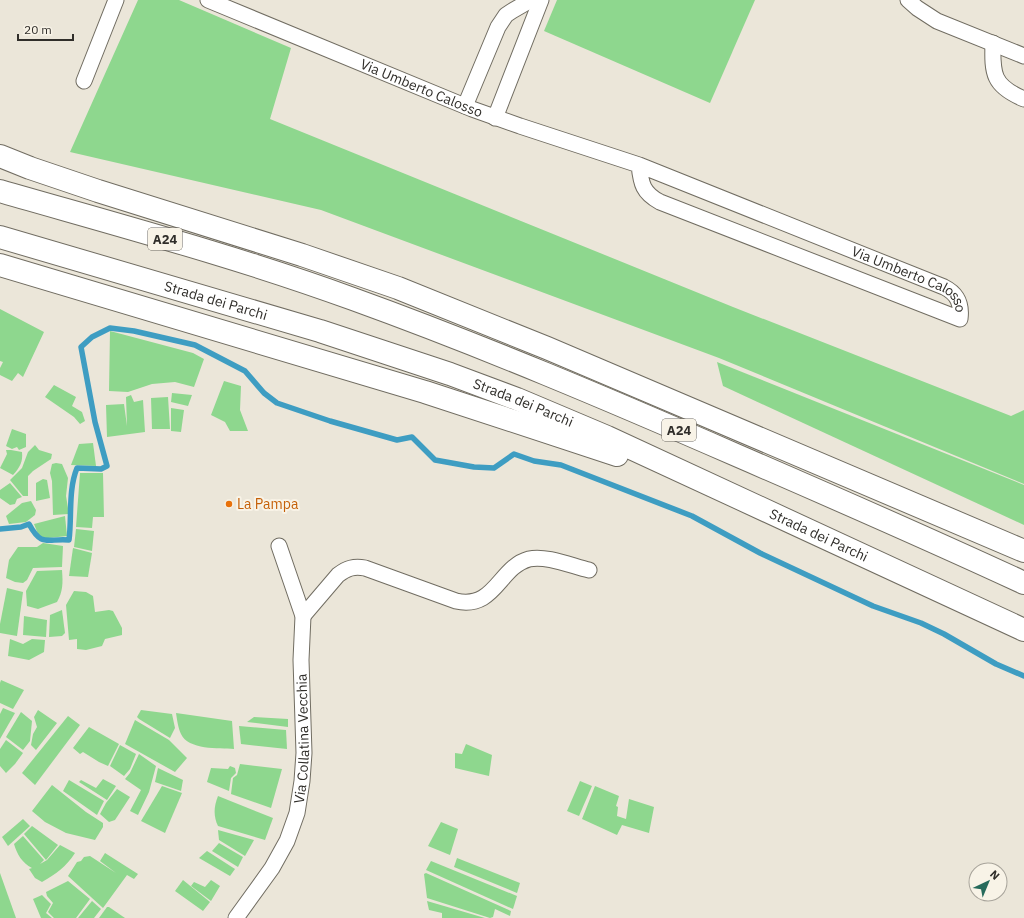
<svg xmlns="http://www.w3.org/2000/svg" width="1024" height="918" viewBox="0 0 1024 918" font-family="'IBM Plex Sans',sans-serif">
<rect width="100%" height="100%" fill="#ebe6d9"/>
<g fill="#8ed78e">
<polygon points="138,0 179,0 291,48 270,119 733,307 1011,416 1024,410 1024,484 719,358 321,210 70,152"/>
<polygon points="557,0 755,0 710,103 544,31"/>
<polygon points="0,309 44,332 23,377 18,373 12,381 0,375 0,368 3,362 0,361"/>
<polygon points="110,331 193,353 204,359 194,387 175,382 152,384 128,392 109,391"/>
<polygon points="717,362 1024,485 1024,525 723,386"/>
<polygon points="224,381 241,386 240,410 248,431 230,431 225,422 211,415"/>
<polygon points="54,385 76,397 72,406 82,412 85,421 80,424 74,417 45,397"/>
<polygon points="172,393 192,395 188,406 171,402"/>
<polygon points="131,395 134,402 143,400 145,432 107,437 106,405 124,404 127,426 126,397"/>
<polygon points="168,397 170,429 152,429 151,398"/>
<polygon points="171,408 184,410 181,432 171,431"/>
<polygon points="12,429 26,434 26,447 19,450 17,447 12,449 6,446"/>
<polygon points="93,443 96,466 71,465 79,444"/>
<polygon points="35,445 39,450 52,454 51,459 33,471 28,476 28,496 23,496 10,480 22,468 28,452"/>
<path d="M 6,450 L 11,450 L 22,452 C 23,462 20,467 13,475 L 0,468 L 7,454 Z"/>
<polygon points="56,463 62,464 68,478 66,496 69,514 53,515 52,481 50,473 52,464"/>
<polygon points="80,473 103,473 104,517 93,517 92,528 76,527"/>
<polygon points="43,479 47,480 50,498 36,501 36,483"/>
<polygon points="10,483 22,497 17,499 15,504 10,505 0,498 0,490"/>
<polygon points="31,501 36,510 35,515 26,522 9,524 6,516 22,503"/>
<polygon points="65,516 67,536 40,539 34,524"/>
<polygon points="76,529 94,531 92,551 74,547"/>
<polygon points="43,543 63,546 62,567 33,568 27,580 23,583 15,582 6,578 9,560 18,547 37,547"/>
<polygon points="73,548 92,553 88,577 69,576"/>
<path d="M 62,570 C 63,583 63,591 57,602 L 38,609 L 27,606 L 26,591 L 37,571 Z"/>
<polygon points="7,588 23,592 17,636 0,633 0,624"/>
<polygon points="74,591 86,592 93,596 95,612 109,610 113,611 122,628 122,635 105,639 102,646 86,650 77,649 77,639 69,640 66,605"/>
<polygon points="62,610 65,633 62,636 49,637 50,615"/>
<polygon points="24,616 47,620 46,637 23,635"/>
<polygon points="10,639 23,644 32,639 45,640 44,652 29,660 8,656"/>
<polygon points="1,680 24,690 13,709 0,703 0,683"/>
<polygon points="3,708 15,713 0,739 0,714"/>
<polygon points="38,710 57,723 36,750 31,745 33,734 37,727 34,717"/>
<polygon points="141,710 172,714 175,728 170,738 139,719 137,717"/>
<polygon points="21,712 32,721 30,741 23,750 6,737"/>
<path d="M 176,713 L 232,721 L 234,749 C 219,748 188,750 181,734 C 178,728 177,719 176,713 Z"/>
<polygon points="68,716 80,725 35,785 22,773"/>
<polygon points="254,717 288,719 288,727 247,722"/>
<polygon points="135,720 169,740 187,758 175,772 125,744"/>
<polygon points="239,726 286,730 287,749 241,744"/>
<polygon points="89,727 119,744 108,766 99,762 83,752 80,754 73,748"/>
<polygon points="6,740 23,753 15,764 6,773 0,766 0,749"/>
<polygon points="466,744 492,755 489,776 455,768 455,753 462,754"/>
<polygon points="120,745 136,754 130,769 124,776 110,766"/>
<polygon points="139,754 156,766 149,792 138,815 130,811 141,790 125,779 130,773"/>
<polygon points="240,764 282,769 271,808 231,794 233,778 237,775"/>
<polygon points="230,766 235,768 236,773 231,778 229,791 207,782 211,768 228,769"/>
<polygon points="158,768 183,780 181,791 155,782"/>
<polygon points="103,779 116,786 107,800 79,782 81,780 96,788"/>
<polygon points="69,780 104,801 97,815 63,791"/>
<polygon points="580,781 592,786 579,816 567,811"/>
<polygon points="52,785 86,812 103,823 103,827 95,840 66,833 45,822 32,811"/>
<polygon points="162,786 182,793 165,833 141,821"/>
<polygon points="595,786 619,796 616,806 618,807 617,816 626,819 629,799 654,807 649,833 622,825 617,835 582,819"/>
<polygon points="117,789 130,797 115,820 109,822 100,814 106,803"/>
<path d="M 218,796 L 273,818 L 265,840 L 218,826 C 213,816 214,806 218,796 Z"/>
<polygon points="23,819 30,826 8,846 2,837"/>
<polygon points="441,822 458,829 450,855 428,846"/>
<polygon points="32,826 58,845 46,860 24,834"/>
<polygon points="218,830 254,840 245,856 219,840"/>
<path d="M 23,836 L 44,860 L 40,864 L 47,860 L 60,845 L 75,853 C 66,867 56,874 42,882 L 35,878 L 29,869 L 32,868 C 22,863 17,854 14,844 Z"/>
<polygon points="219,843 243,857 238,867 212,851"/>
<polygon points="207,851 235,869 230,876 199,858"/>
<polygon points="105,853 138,874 134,879 127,875 103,908 68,876 77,862 81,861 84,857 90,856 116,873 100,861"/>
<polygon points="457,858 520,883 517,893 454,867"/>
<polygon points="431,861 517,896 513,909 426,870"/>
<polygon points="0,873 16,918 0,918"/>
<polygon points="426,873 511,911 510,916 495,909 493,917 490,918 427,898 424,874"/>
<polygon points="183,880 210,902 203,911 175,891"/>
<polygon points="211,880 220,886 211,901 191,886 194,882 205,887"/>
<polygon points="68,881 90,899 76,918 54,918 48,912 53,903 47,896 46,892"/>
<polygon points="42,895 51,904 46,913 52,918 41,918 33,899"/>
<polygon points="92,901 101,909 94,918 78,918"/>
<polygon points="427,901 485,918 442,918 442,913 429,910"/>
<polygon points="107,907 109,907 125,918 99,918"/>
</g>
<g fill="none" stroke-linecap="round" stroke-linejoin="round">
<path stroke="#3e9dc2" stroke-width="5.5" d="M 0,529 L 21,527 L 29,524 C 42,548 47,538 69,540 C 72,517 68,490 77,468 L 101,469 L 107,466 L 95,422 L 81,347 L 92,337 L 110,328 L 134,331 L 195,345 L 245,371 L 264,393 L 277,403 L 330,421 L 397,440 L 412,437 L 435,460 L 474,467 L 494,468 L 514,454 L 534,461 L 561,465 L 692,516 L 760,553 L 873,606 L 921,623 L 944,634 L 996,664 L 1024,676"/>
<g stroke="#716d62" stroke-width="17">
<g id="minor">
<path id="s1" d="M 208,0 L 472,109 L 520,126 L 639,165 L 944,287 C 958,294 962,304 960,319 L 660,202 C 643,193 641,184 639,165"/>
<polyline points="908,0 917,8 937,21 1024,56"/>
<path d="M 993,43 C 992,74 993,86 1024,99"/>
<polyline points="84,81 116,0"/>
<polyline points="465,106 498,27 506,15 512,11 531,0"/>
<polyline points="495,118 541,0"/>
<path d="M 303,616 L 338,575 C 347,568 354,566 365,568 L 456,601 C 495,610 499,567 529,559 C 546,555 572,566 589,570"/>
<path id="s2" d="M 236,918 L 272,868 L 287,841 L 297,813 L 302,781 L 304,753 L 301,660 L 303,616 L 279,546"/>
</g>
</g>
<g stroke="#716d62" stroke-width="24">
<g id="motorway">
<polyline points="0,156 30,168 98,191 302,255 398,288 547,348 1024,551"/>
<path d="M 0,191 C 118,225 238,257 353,299 C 483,346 610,400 736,455 C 833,497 929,539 1024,583"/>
<path id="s3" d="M 0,237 L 320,331 L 450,374 L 517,399 L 607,437 L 1024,630"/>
<polyline points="0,265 425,392 617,455"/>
</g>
</g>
<use href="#minor" stroke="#fff" stroke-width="15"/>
<use href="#motorway" stroke="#fff" stroke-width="22"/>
</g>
<circle fill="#e8710a" stroke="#f8f3e7" stroke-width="1.5" cx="229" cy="504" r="4"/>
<g text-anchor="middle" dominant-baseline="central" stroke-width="4" stroke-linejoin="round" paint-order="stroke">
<g fill="#f8f3e7" stroke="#6c6963" stroke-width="1">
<rect x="148" y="228" width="34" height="22" rx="3"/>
<rect x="662" y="419" width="34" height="22" rx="3"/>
</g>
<g font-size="13" font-weight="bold" fill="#302e2a">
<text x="165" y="239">A24</text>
<text x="679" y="430">A24</text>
</g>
<g font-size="14" fill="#302e2a" stroke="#f8f3e7">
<text stroke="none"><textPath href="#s1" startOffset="231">Via Umberto Calosso</textPath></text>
<text stroke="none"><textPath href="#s1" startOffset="757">Via Umberto Calosso</textPath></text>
<text stroke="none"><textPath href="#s3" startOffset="225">Strada dei Parchi</textPath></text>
<text stroke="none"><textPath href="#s3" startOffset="549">Strada dei Parchi</textPath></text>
<text stroke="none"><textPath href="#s3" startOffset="873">Strada dei Parchi</textPath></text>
<text stroke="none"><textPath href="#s2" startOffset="197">Via Collatina Vecchia</textPath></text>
</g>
<g font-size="14" fill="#c56008" stroke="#f8f3e7" text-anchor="start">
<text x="237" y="504">La Pampa</text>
</g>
</g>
<g transform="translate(988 882) rotate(44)"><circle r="19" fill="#f8f3e7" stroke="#a8a49b"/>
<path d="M0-3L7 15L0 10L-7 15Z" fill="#266a5b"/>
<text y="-6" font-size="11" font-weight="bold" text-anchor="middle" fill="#302e2a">N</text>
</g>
<path d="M18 34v6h55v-6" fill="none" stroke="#302e2a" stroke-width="2"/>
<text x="24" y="34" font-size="12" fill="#302e2a" stroke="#f8f3e7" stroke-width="3" paint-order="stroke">20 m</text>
</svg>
